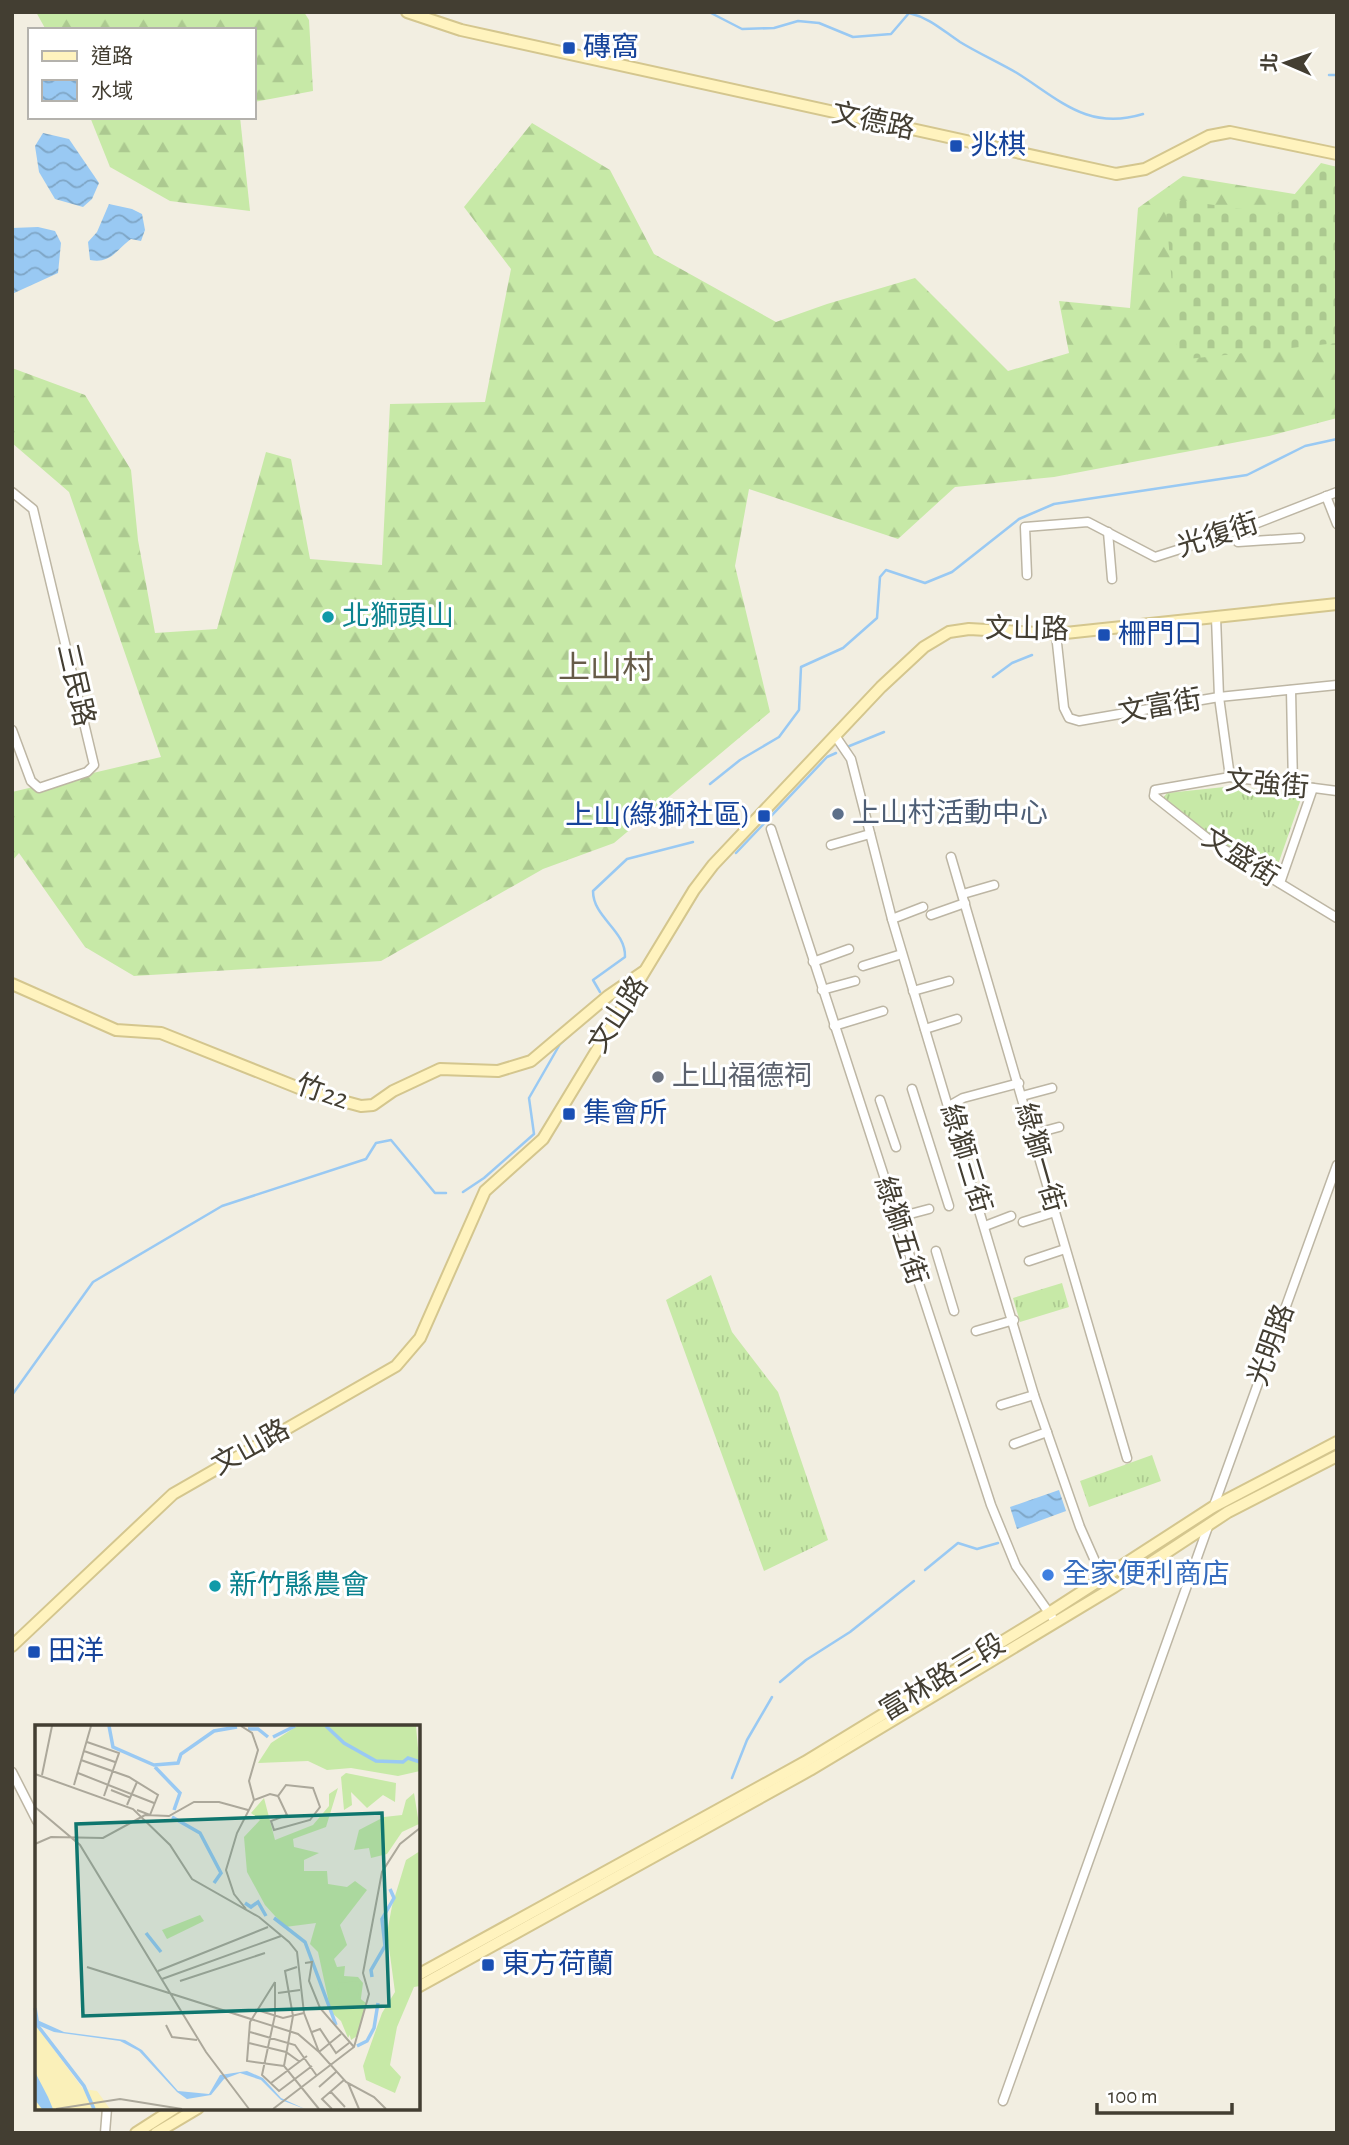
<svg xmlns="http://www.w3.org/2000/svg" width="1349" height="2145" viewBox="0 0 1349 2145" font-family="'Alegreya Sans','Noto Sans TC',sans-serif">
<defs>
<pattern id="grass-tufts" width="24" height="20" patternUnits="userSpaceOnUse" patternTransform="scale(1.75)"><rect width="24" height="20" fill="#c7e9a7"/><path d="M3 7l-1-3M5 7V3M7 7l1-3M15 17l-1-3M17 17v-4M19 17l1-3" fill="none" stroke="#acc990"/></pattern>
<pattern id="forest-firs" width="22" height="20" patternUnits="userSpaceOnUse" patternTransform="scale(1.75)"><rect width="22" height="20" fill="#c7e9a7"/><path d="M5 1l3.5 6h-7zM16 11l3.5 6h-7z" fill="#acc990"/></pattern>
<pattern id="cemetery-stones" width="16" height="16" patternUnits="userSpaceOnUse" patternTransform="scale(1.75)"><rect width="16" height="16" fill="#c7e9a7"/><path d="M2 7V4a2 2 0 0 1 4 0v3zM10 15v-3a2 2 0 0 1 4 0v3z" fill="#acc990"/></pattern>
<pattern id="water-waves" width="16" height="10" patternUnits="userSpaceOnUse" patternTransform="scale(1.75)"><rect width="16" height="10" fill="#99c9f3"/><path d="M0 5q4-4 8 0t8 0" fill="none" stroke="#7ea5c5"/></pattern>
</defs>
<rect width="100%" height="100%" fill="#f2eee1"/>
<g fill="url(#grass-tufts)">
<polygon points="1234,786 1302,796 1275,873 1218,840 1163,798 1167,793"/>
<polygon points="711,1275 732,1332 778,1392 828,1540 764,1571 666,1300"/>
<polygon points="1062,1283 1069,1307 1020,1322 1013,1298"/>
<polygon points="1152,1455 1161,1481 1089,1507 1080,1481"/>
</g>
<g fill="url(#forest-firs)">
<polygon points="36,12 304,12 309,20 313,91 254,102 254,30 46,30"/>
<polygon points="90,117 240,117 250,211 170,201 110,167"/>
<polygon points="532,123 610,170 654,254 776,322 827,304 915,278 1008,371 1069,353 1059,301 1130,308 1138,208 1183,176 1337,201 1337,418 1269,436 1054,477 955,487 898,539 749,489 735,566 770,712 614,843 543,869 381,961 134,976 85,947 19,853 12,861 12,792 161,757 69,492 12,443 12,368 85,395 131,470 138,540 155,633 217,629 266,452 291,459 310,559 382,565 390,404 485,402 511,269 464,207"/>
</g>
<polygon fill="url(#cemetery-stones)" points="1321,163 1337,167 1337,343 1178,360 1165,198 1278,214"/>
<g fill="url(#water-waves)">
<polygon points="43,133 69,139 99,183 92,199 83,207 55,199 39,172 35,146"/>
<path d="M 109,204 L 132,209 L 142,214 L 145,230 L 141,241 L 131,239 C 116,250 111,264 90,260 L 88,242 L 97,232 Z"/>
<polygon points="38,227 55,231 61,243 58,273 12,294 12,228"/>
<polygon points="1059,1490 1066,1511 1017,1529 1010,1507"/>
</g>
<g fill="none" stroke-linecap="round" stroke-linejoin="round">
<g stroke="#99c9f3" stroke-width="2.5">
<path d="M 709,12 L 742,29 L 774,28 L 798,21 L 819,23 L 853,37 L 891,34 L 909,13 C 930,18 942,30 960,42 C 978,53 998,62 1017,73 C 1060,100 1088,131 1143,114"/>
<polyline points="1329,75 1337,75"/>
<polyline points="993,677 1012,663 1032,655"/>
<polyline points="847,747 884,732"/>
<polyline points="710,784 740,760 779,737 799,710 801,667 843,648 877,618 880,577 886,570 925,583 952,572 1019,519 1054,504 1247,475 1305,446 1337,439"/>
<polyline points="736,853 827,757 836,753"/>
<path d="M 600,992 L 593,980 L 625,957 C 626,930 593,918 593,891 L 627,859 L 693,842"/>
<polyline points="463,1192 484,1178 534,1134 529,1098 560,1044 575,1030"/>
<polyline points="12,1395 93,1282 222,1206 366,1159 376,1143 391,1140 435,1193 446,1193"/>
<polyline points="925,1570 958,1543 977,1549 998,1543"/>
<polyline points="780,1682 806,1660 850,1632 914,1581"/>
<polyline points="732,1778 747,1740 772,1697"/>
</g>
<g stroke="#bdb6a4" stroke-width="11">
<g id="street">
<polyline points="12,492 33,509 94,765 87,772 39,788 31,781 12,730"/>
<polyline points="1326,496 1337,524"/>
<polyline points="1237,531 1238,542 1300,538"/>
<polyline points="1108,532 1112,579"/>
<polyline points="1027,575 1025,527 1088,522 1155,557 1237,531 1337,492"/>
<polyline points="1216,617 1219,697 1230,777"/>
<polyline points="1056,634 1064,708 1069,718 1079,721 1219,697 1337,685"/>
<polyline points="1291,690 1293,786"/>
<polyline points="836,737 851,759 892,919 1034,1395 1080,1527 1103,1579"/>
<polyline points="1337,791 1230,777 1155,790 1154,796 1212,842 1337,918"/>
<polyline points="771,829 991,1505 1016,1566 1052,1617"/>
<polyline points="831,845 870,834"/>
<polyline points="951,857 1127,1458"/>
<polyline points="1280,883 1313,788"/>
<polyline points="963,894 994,885"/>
<polyline points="931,915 965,903"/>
<polyline points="892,919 923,907"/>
<polyline points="813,962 849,949"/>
<polyline points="863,966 902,954"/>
<polyline points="822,990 855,981"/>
<polyline points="913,991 949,981"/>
<polyline points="834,1026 883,1011"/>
<polyline points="925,1029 957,1019"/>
<polyline points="912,1089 949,1206"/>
<polyline points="1022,1096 1052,1088"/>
<polyline points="880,1100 896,1147"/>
<polyline points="949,1106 963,1098 1019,1083"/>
<polyline points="1033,1134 1059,1127"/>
<polyline points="895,1218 929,1209"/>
<polyline points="1023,1222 1055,1212"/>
<polyline points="985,1226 1011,1216"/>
<polyline points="936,1251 954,1311"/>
<polyline points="1029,1261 1065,1249"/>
<polyline points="976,1331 1014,1320"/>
<polyline points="1001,1405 1034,1395"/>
<polyline points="1014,1444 1047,1432"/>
<polyline points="1213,1508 1337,1165"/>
<polyline points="12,1772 37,1821"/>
<polyline points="1003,2101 1209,1524"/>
<polyline points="105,2133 107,2108"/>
</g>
</g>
<g stroke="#d4c68e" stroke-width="14">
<g id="secondary">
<polyline points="407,12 461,30 1116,174 1145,169 1209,136 1230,132 1337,154"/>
<polyline points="12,984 116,1030 161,1033 309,1092 361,1106 373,1105 393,1091 440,1069 498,1071 531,1061 608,996 643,972"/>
<polyline points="12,1646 173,1494 396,1366 420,1338 485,1191 543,1139 694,890 713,865 881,687 924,647 949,632 969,629 1056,634 1337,604"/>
<polyline points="418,1975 805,1762 1049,1613 1213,1507 1337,1442"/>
<polyline points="418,1987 810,1770 1114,1587 1228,1512 1337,1456"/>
<polyline points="136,2133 175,2108"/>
<polyline points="156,2133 198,2108"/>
</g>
</g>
<use href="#street" stroke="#fff" stroke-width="8"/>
<use href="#secondary" stroke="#fff3be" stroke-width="10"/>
</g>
<g fill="#1a4fb4" stroke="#fff" stroke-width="2.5">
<rect x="562" y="41" width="14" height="14" rx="3.5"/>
<rect x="949" y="139" width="14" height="14" rx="3.5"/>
<rect x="1097" y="628" width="14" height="14" rx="3.5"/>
<rect x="757" y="809" width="14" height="14" rx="3.5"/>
<rect x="562" y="1107" width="14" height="14" rx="3.5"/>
<rect x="27" y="1645" width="14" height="14" rx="3.5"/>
<rect x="481" y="1958" width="14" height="14" rx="3.5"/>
</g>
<g fill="#0f9aa8" stroke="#fff" stroke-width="2.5">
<circle cx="328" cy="617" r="7"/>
<circle cx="215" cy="1586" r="7"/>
</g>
<circle fill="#5c6f8a" stroke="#fff" stroke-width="2.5" cx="838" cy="814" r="7"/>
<circle fill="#6b7280" stroke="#fff" stroke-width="2.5" cx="658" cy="1077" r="7"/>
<circle fill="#3f7fe0" stroke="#fff" stroke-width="2.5" cx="1048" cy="1575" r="7"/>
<g text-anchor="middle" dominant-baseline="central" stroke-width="6" stroke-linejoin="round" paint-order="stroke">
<g font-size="28" fill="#164399" stroke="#fff" text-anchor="start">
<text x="583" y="48">磚窩</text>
<text x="970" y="146">兆棋</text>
<text x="1118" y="635">柵門口</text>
<text x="750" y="816" text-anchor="end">上山(綠獅社區)</text>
<text x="583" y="1114">集會所</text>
<text x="48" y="1652">田洋</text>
<text x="502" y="1965">東方荷蘭</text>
</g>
<g font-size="28" fill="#433e32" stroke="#fff">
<text transform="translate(873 122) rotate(12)">文德路</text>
<text transform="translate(1218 536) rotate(-18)">光復街</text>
<text transform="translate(1027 630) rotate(1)">文山路</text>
<text transform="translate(75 685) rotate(77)">三民路</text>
<text transform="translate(1160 707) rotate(-10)">文富街</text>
<text transform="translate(1267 785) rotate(5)">文強街</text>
<text transform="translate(1240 858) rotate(32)">文盛街</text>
<text transform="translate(619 1015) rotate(-57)">文山路</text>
<text transform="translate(322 1093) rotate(19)">竹22</text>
<text transform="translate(1039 1158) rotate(74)">綠獅一街</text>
<text transform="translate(965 1159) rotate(73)">綠獅三街</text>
<text transform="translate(900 1231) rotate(72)">綠獅五街</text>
<text transform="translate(1272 1345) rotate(-70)">光明路</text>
<text transform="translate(251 1448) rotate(-29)">文山路</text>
<text transform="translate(943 1678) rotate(-31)">富林路三段</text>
</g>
<g font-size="28" fill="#0d838f" stroke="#fff" text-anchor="start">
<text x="342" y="617">北獅頭山</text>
<text x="229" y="1586">新竹縣農會</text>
</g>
<g font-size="28" fill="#4e5e75" stroke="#fff" text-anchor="start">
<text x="852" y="814">上山村活動中心</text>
</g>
<g font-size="28" fill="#5b616d" stroke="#fff" text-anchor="start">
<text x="672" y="1077">上山福德祠</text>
</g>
<g font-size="28" fill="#366cbe" stroke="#fff" text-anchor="start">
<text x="1062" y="1575">全家便利商店</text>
</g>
<g font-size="32" fill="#675c49" stroke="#fff">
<text x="606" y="668">上山村</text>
</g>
</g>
<g transform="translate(35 1725)">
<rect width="385" height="385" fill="#f2eee1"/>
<path d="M 165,190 L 169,196 L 132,214 L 127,205 Z" fill="#c7e9a7"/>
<path d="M 262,1 L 381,1 L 385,46 L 363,51 L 316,43 L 292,45 L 273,36 L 223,38 L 236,18 ZM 303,63 L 291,102 L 258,114 L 259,122 L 284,128 L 269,135 L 269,146 L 292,146 L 293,159 L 312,162 L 320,156 L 332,165 L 305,200 L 312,220 L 299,234 L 302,242 L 310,241 L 309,251 L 323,252 L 328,258 L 323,295 L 313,313 L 306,296 L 296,287 L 283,227 L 275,219 L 281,198 L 250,202 L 230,180 L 212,147 L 209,112 L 225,95 L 216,88 L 229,73 L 240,115 L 278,100 L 294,81 L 294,69 ZM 379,68 L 384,99 L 367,107 L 352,129 L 336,133 L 334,123 L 319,125 L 324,105 L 349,92 L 367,90 L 371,75 ZM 385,126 L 385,261 L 379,262 L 362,302 L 355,340 L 366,352 L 360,368 L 331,355 L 328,341 L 347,288 L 360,267 L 352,208 L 357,181 L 371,135 Z" fill="#c7e9a7"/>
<path d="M 0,299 L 48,364 L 62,366 L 75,384 L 0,384 Z" fill="#faf0b9"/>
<path d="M 311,48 L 361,58 L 360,77 L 348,70 L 332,83 L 316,67 L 317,80 L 309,85 L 306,52 ZM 325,256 L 323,272 L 331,278 L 322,311 L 316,315 L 302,258 Z" fill="#c7e9a7"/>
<path d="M 0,294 L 29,307 L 90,315 L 107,325 L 143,366 L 174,369 L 185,350 L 212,346 L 228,353 L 246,373 L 270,384 L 246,375 L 226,355 L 205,348 L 189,354 L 176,370 L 152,374 L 142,367 L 104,326 L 85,316 L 19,307 L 0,299 ZM 0,347 L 13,372 L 18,384 L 7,384 L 0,375 Z" fill="#99c9f3"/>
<path fill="none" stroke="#99c9f3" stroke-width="3.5" d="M 74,1 L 78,22 L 119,40 L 143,38 L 146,29 L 179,6 L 202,2M 291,1 L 309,18 L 341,36 L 368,37 L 373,33 L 385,37M 213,4 L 223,4 L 233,12M 238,12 L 260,1M 120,42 L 145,68 L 139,85M 137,92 L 165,108 L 186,148 L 179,158M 210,178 L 216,182 L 223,177 L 231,191M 239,193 L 270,217 L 301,300M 111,208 L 126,227M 337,252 L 336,245 L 350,221 L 347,194 L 359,173 L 355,164M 0,283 L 3,301 L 49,361 L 59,384M 322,321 L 332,316 L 339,303 L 343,278"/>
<path fill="none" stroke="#aca89b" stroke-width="2" d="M 206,1 L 217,8 L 223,25 L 214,56 L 219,75M 52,17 L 84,28 L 69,71M 49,26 L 80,37M 46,35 L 94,52 L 123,70 L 115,90 L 102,85M 43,48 L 119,78M 0,49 L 98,84 L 135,120 L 157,154 L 224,192 L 254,217 L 262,227 L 269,288 L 284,327 L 311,357 L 339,372 L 351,384M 7,50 L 17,1M 39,60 L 56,1M 76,65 L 96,73M 92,80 L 102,57M 0,82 L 45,120 L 171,327 L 214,384M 0,119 L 16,112 L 68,113 L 110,90 L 134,91 L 159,77 L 184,77 L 213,85M 211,184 L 199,169 L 191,145 L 202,108 L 219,75 L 235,69 L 243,71 L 251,60 L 278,63 L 285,82 L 275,95 L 239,105 L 236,96 L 252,90 L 243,71M 270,238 L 277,237 L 274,256 L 285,283 L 319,322M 52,242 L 263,309 L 284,327 L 306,309M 262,242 L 250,246 L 258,291 L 249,341 L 284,384M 123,246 L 233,202M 127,254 L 246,211M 145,256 L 230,228M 240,257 L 240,290 L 227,350 L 244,366 L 277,341M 240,257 L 215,297 L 212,336 L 249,341M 243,268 L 265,265M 222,285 L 248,293 L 269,288M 131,300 L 137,312 L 162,315M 215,307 L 260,320 L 282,351M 277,307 L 285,304 L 301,328 L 314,318M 214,318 L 251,327 L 265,337M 236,358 L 272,331M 313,358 L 324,384M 284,362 L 301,347M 295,366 L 310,382M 21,384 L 85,374 L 147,384M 238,384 L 319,322 L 334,269 L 328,248 L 347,147 L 365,119 L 385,103M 297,384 L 287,374 L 309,355"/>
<path fill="#0f766e" fill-opacity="0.15" stroke="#0f766e" stroke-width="3.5" d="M 347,88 L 354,281 L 48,291 L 41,99 Z"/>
<rect width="385" height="385" fill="none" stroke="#433e32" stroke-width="3.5"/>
</g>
<rect width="1349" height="2145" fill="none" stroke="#433e32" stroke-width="28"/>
<rect x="28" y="28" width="228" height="91" fill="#ffffff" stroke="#b4b2ad" stroke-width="2"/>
<rect x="42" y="51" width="35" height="10" fill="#fff3be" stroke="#b4b2ad" stroke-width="2"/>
<text x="91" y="63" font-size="21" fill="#433e32">道路</text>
<rect x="42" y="80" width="35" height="21" fill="url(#water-waves)" stroke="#b4b2ad" stroke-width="2"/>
<text x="91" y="98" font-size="21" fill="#433e32">水域</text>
<g transform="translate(1286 63) rotate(272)" stroke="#ffffff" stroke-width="5" paint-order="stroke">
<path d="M0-5L12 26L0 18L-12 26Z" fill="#433e32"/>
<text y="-10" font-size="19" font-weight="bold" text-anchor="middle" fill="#433e32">北</text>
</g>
<path d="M1097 2103v10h135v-10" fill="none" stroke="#433e32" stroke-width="3.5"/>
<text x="1108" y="2103" font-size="21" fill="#433e32" stroke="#ffffff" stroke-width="5" paint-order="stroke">100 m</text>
</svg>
